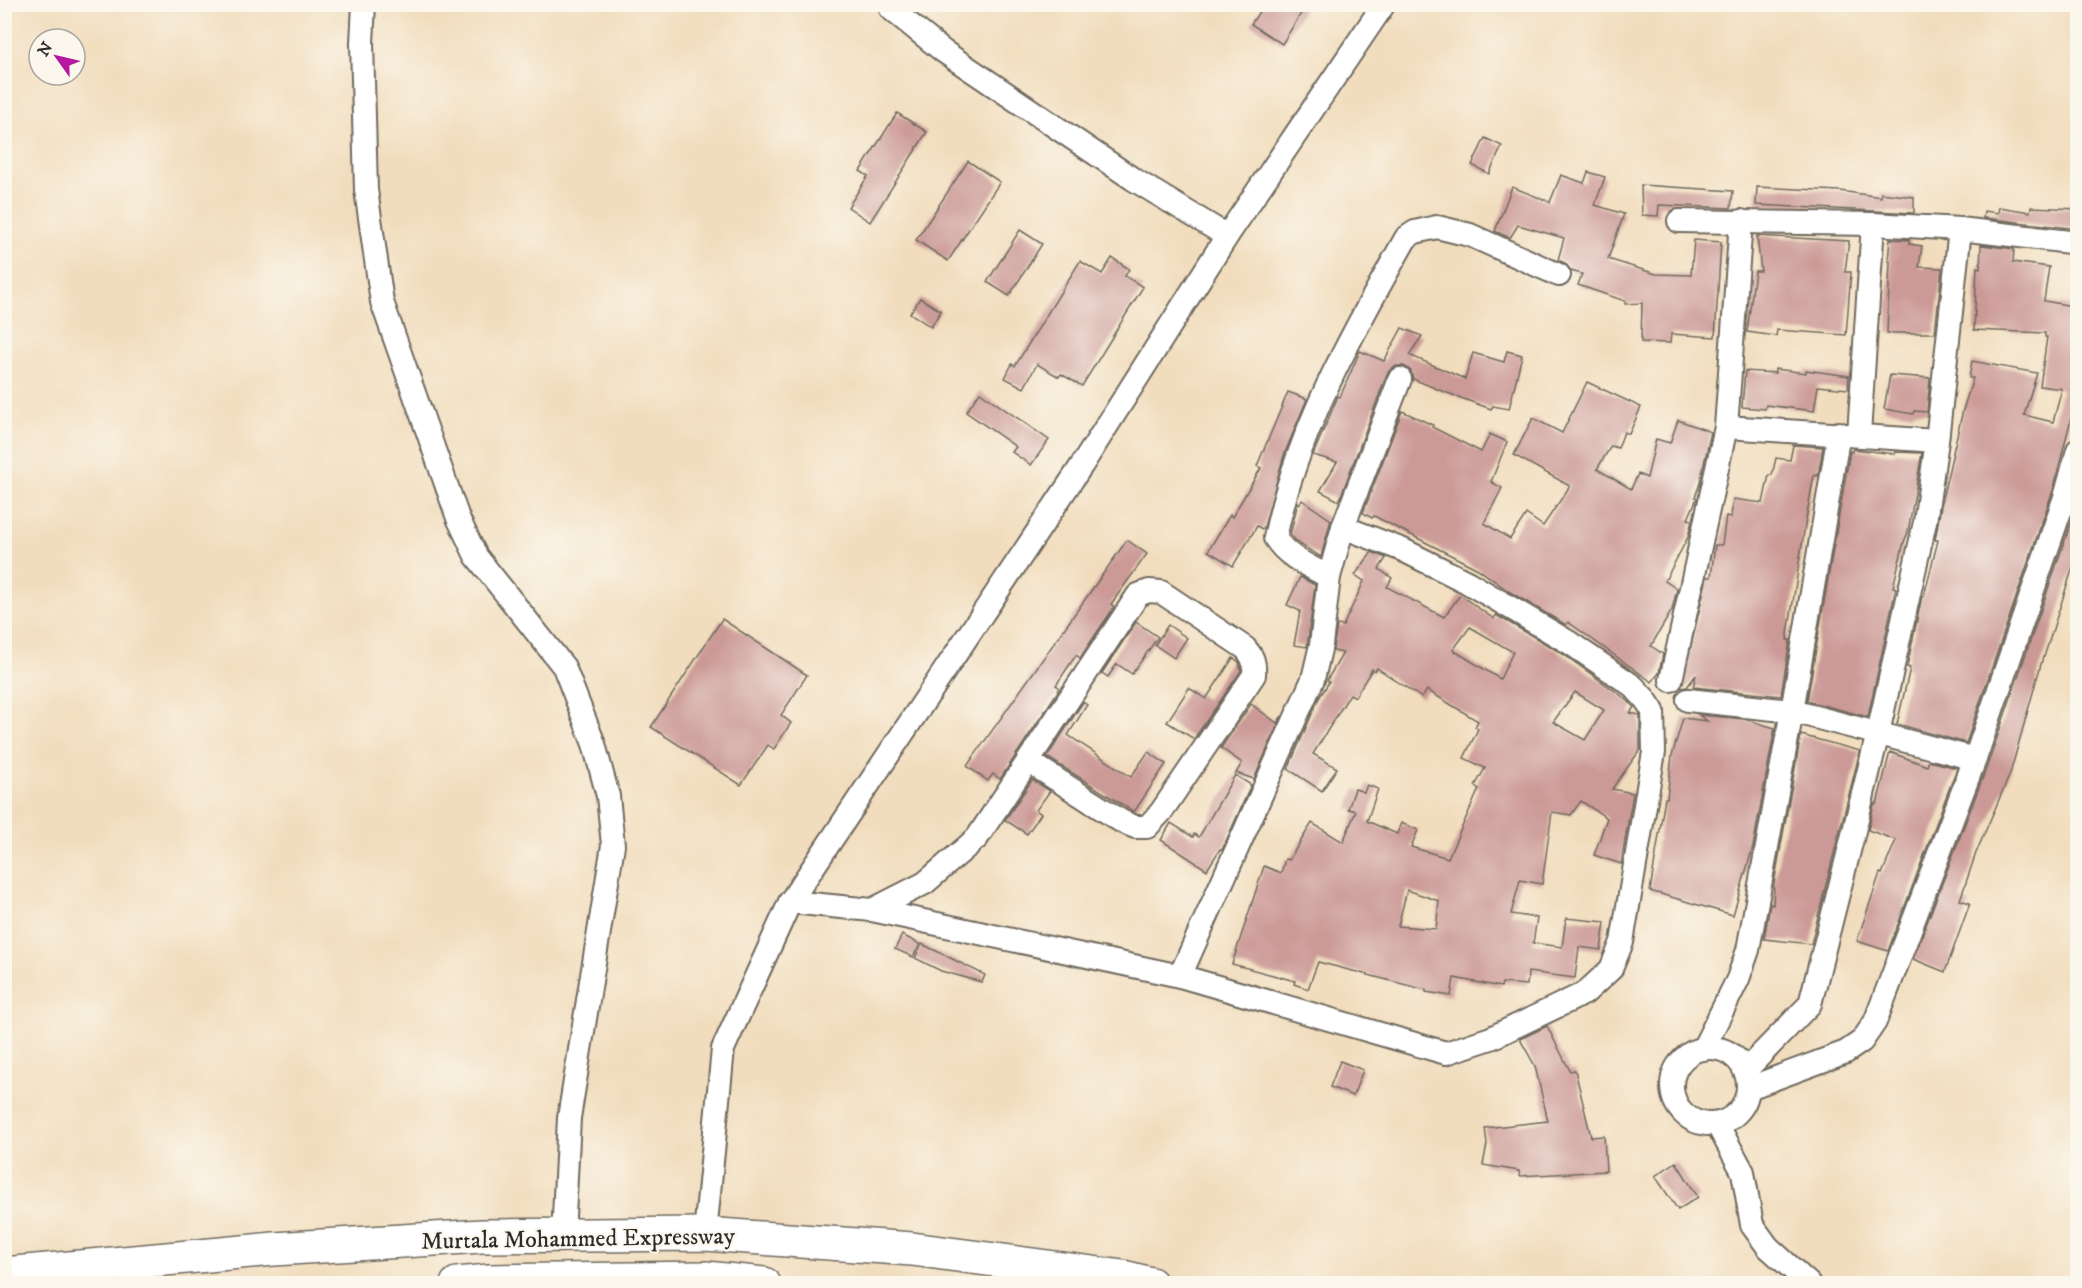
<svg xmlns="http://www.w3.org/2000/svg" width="2082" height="1288" viewBox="0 0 2082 1288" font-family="'IM FELL DW Pica',serif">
<rect width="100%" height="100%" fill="#fbf7ec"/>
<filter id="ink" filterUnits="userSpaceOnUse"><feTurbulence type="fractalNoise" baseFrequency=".0167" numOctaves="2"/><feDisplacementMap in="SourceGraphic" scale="12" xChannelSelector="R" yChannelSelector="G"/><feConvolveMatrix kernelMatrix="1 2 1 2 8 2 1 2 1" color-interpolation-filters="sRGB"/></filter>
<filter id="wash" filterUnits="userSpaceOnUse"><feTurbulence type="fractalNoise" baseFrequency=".008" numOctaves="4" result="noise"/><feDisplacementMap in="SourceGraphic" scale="24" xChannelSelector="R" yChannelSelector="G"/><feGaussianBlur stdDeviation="1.35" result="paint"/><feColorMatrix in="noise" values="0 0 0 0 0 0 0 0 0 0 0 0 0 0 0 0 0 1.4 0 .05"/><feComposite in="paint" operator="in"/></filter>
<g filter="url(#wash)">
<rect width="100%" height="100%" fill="#f1ddbd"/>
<g id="blocks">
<g fill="#cb9996" fill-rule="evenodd">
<polygon points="1264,4 1307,4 1282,44 1251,24"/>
<polygon points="897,113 927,132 870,222 848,207 868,176 860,171"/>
<polygon points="1485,138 1502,146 1489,174 1472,165"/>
<polygon points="968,161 1000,182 948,261 916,240"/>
<polygon points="1588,172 1605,177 1595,205 1624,214 1608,259 1656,274 1691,275 1694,240 1721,242 1715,337 1671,334 1670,343 1641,342 1642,303 1625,304 1625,301 1578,285 1582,274 1571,271 1565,263 1558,260 1564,238 1518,225 1510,238 1495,231 1512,187 1550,202 1561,175 1584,183"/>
<polygon points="1641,185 1733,191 1731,208 1659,205 1658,216 1642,215"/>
<polygon points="1757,187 1840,191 1881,197 1881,193 1914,197 1914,213 1756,205"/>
<polygon points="1999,207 2030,212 2031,207 2078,209 2078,229 1983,218 1984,211 1998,213"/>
<polygon points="1020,230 1042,244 1009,296 987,282"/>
<polygon points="1757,236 1849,241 1845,272 1851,272 1846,335 1777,330 1776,336 1747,332 1755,271 1761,271"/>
<polygon points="1890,239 1909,240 1909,244 1922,246 1919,267 1942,268 1935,333 1887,333 1890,261 1888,261"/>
<polygon points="1981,245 2014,249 2013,262 2049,267 2044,301 2078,307 2078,391 2053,490 1966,743 1897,724 1910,668 1907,667 1922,596 1924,596 1938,540 1935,540 1943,495 1963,410 1973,378 1969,378 1972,361 2037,373 2024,415 2053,422 2062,389 2040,386 2047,337 2045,337 2045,333 1974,330 1977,267 1980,268"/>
<polygon points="1112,258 1129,269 1125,276 1143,287 1082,386 1061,374 1059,377 1037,364 1024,388 1005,378 1012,364 1015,366 1080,261 1102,274"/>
<polygon points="920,298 941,311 931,327 910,313"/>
<polygon points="1402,328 1422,336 1409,355 1465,379 1473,353 1504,362 1507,351 1522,355 1509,409 1493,406 1491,409 1442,391 1413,379 1411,371 1404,366 1397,366 1392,368 1387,374 1339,501 1320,491 1337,462 1313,455 1338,396 1340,397 1360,351 1384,361"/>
<polygon points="1775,369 1806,373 1806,370 1849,376 1848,389 1818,386 1814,411 1766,405 1765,409 1742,407 1745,371 1775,373"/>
<polygon points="1890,375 1930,378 1927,412 1914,411 1913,414 1884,409"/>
<polygon points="1587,382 1641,407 1629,434 1624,432 1618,448 1611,446 1597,469 1631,489 1638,474 1647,478 1656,439 1670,443 1678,420 1711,432 1699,486 1695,497 1697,498 1688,519 1692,520 1688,537 1665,581 1677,589 1672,610 1651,646 1663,654 1659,673 1652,682 1568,622 1566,625 1510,592 1478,569 1374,516 1372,518 1363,513 1402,411 1433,425 1432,427 1481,452 1490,434 1507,442 1491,482 1502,488 1484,523 1510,539 1526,514 1543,526 1570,486 1514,455 1533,418 1562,433"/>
<polygon points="980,392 1049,440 1031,465 1012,452 1016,447 966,412"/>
<polygon points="1288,392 1307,399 1284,455 1264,527 1262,529 1257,526 1233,566 1208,551 1230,515 1232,517 1261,468 1257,466"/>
<polygon points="1793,445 1823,447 1818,476 1814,475 1806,519 1787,640 1790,640 1781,696 1693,687 1696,675 1687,687 1681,688 1707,577 1711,577 1715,545 1722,545 1726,516 1731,517 1733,499 1763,503 1769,475 1772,475 1776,458 1790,460"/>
<polygon points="1853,449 1895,454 1895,452 1922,453 1908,532 1904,542 1893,587 1896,588 1868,717 1807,701 1850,451 1852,452"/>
<polygon points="1302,500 1331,520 1321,557 1301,545 1290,535 1298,502 1300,504"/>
<polygon points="2078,502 2078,551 2044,657 2043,657 2010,774 1976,853 1960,900 1970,903 1945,972 1913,959 1988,764"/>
<polygon points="1127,540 1147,554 1111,604 1114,607 1080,658 1076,655 1056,685 1060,688 1000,779 993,774 988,781 967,766"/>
<path d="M 1372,552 L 1386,558 L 1379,569 L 1392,578 L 1387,587 L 1444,617 L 1460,595 L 1494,619 L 1496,615 L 1563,654 L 1626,699 L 1634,707 L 1630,713 L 1640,715 L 1640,750 L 1612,789 L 1633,793 L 1621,864 L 1594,855 L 1607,818 L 1581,801 L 1571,815 L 1552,812 L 1542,884 L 1520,880 L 1511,914 L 1537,918 L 1533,943 L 1562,947 L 1566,918 L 1605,922 L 1601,950 L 1579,947 L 1575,978 L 1528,972 L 1527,985 L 1502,983 L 1501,987 L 1454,978 L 1451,996 L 1426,992 L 1426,990 L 1318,962 L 1308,989 L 1294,984 L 1295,981 L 1232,964 L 1264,866 L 1281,873 L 1285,859 L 1289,860 L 1312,823 L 1343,842 L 1356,811 L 1348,809 L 1355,789 L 1364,792 L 1367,785 L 1378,789 L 1367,821 L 1397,834 L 1401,823 L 1418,830 L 1411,847 L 1448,858 L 1479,789 L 1475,786 L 1485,768 L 1464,758 L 1478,729 L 1475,727 L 1478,721 L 1427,690 L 1422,698 L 1377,668 L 1375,671 L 1372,669 L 1355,697 L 1350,694 L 1313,754 L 1337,768 L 1322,791 L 1288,769 L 1319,698 L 1329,682 L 1327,680 L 1343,653 L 1333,651 L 1337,625 L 1343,626 L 1364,581 L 1355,575 ZM 1470,627 L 1513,652 L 1500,679 L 1453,650 ZM 1575,692 L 1604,710 L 1585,740 L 1553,722 ZM 1407,890 L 1439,901 L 1436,929 L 1398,926 Z"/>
<polygon points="1300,577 1315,585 1307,647 1294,645 1300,611 1287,605"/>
<polygon points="722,619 807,675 781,715 791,723 774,749 768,745 741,785 651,727"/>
<polygon points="1136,622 1158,637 1132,674 1117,664 1108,677 1102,673"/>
<polygon points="1168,625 1187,638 1174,658 1155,645"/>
<polygon points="1233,658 1239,662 1241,671 1194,739 1167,722 1189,688 1206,699"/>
<polygon points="1083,702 1087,705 1068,735 1131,777 1148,752 1166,764 1134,812 1047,757"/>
<polygon points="1251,704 1277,723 1282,716 1254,779 1236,773 1242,763 1221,748"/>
<polygon points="1699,715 1744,719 1775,728 1753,847 1733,915 1650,891 1665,798 1667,798 1672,756 1683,718 1707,721"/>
<polygon points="1801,735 1860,751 1811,944 1764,939 1770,904 1773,905 1774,884"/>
<polygon points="1890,752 1927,766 1929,761 1957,768 1888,951 1857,941 1880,873 1882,874 1896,840 1868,830 1874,804 1877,804"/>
<polygon points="1235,775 1251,785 1222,850 1220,849 1207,870 1161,840 1171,823 1193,837 1194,834 1199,837"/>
<polygon points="1032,780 1050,791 1036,810 1041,814 1027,834 1005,820"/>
<polygon points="902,935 920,944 913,957 895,949"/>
<polygon points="922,944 985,975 982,982 941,971 915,958"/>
<polygon points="1547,1026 1570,1071 1575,1070 1591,1137 1604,1136 1606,1171 1520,1176 1519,1171 1483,1165 1487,1144 1485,1128 1548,1121 1535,1066 1520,1039"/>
<polygon points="1340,1061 1363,1070 1353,1096 1330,1087"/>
<polygon points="1676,1162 1698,1197 1678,1210 1655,1176"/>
</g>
</g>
</g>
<g filter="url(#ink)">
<use href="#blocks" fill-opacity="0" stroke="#70695e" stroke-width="1.5"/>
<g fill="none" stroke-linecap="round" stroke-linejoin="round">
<g stroke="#70695e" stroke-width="26">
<g id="minor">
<polyline points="364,4 362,43 366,190 382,302 458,518 476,556 564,667 594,744 608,796 613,845 569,1118 563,1236"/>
<polyline points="889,4 891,9 943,51 1133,179 1227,236"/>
<polyline points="1679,221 1873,224 1960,229 2078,243"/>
<polyline points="1726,427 1937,441"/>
<polyline points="1859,434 1873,224"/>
<path d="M 1329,577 C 1309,566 1288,558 1275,538 C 1297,430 1353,332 1406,238 L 1415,232 L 1437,227 L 1470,235 L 1559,275"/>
<polyline points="1671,680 1726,427 1741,221"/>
<polyline points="1688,700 1792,711 1975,759"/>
<path d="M 790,902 L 872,910 L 925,883 L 977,838 L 1138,595 L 1149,591 L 1161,592 L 1245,648 C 1253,657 1255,662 1254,675 L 1161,812 L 1147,827 L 1135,827 L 1121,821 L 1028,761"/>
<polyline points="872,910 1180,976 1446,1053 1491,1038 1585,993 1611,969 1622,942 1654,752 1653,711 1645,699 1633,686 1570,643 1467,582 1403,550 1343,527"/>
<polyline points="1180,976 1313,679 1321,645 1329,577 1343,527 1400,379"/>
<circle cx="1710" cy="1086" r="38"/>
<polyline points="1703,1049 1738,979 1748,950 1792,711 1839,433"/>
<polyline points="1745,1071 1810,1004 1851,843 1878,733 1925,522 1937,441 1960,229"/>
<polyline points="1749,1088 1846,1052 1862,1041 1875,1022 1975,759 2066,494 2078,450"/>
<polyline points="1717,1124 1743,1172 1752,1225 1768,1247 1809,1284"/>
<polyline points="705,1234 723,1049 790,902 1082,465 1227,236 1384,4"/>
</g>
</g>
<g stroke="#70695e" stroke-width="36">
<polyline id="trunk" points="4,1274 274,1249 482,1236 705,1234 912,1249 1123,1277 1151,1284"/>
</g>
<g stroke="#70695e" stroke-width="36">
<polyline id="motorway" points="457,1284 489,1281 706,1278 764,1284"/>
</g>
<use href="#minor" stroke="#fff" stroke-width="22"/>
<use href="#trunk" stroke="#fff" stroke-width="33"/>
<use href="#motorway" stroke="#fff" stroke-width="33"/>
</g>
</g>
<g text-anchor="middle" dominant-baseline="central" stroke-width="4.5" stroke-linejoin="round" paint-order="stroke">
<g font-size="24" fill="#2b2b2b" stroke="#fbf7ec">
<text transform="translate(578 1239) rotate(-1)">Murtala Mohammed Expressway</text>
</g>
</g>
<rect width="2082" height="1288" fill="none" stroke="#fbf7ec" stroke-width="24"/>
<g transform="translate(57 57) rotate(304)"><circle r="28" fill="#fbf7ec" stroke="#a8a59f" stroke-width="1.5"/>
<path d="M0-4.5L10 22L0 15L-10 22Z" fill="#b5179e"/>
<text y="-9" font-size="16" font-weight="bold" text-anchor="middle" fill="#2b2b2b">N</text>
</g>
</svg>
